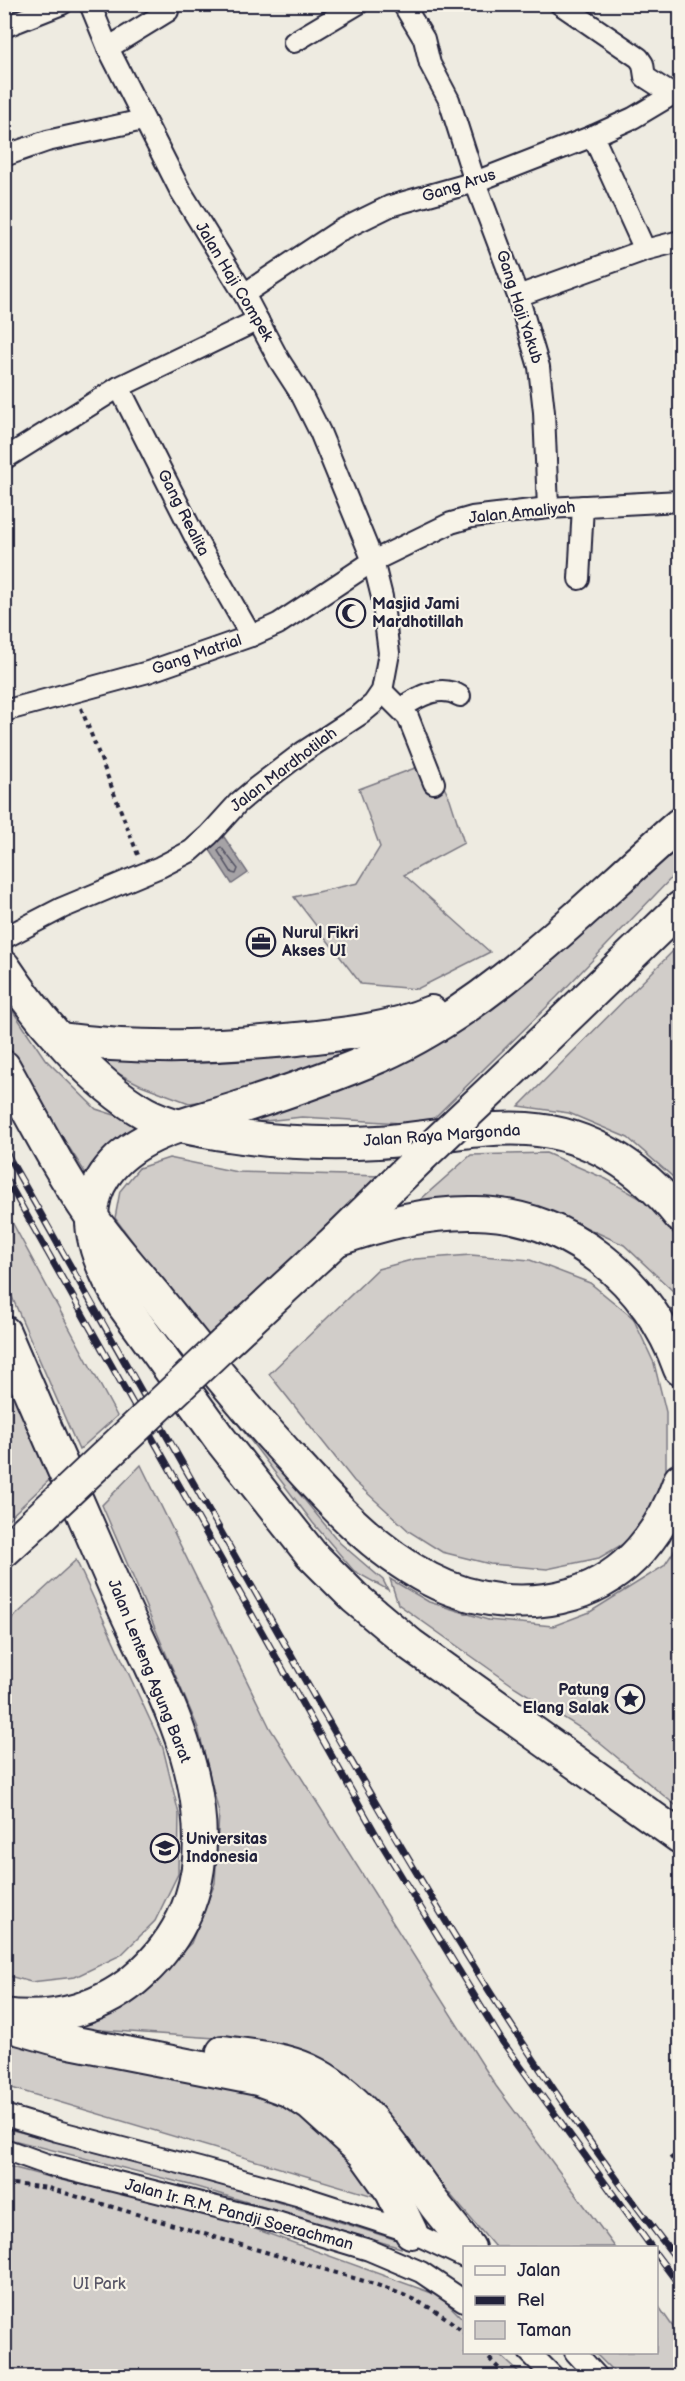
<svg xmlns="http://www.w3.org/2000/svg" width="685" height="2381" viewBox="0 0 685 2381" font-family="'Balsamiq Sans',sans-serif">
<rect width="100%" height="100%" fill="#eeebe1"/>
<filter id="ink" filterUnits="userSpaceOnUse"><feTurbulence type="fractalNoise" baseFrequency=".0167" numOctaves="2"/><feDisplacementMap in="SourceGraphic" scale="12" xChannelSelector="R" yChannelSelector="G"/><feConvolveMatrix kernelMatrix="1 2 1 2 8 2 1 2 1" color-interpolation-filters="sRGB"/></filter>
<g filter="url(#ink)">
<g fill="#d1cdc9" stroke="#7a7882" stroke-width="1.5">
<polygon points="431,762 450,799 464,843 404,875 490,952 417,989 361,984 294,897 358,883 380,847 359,789"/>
<polygon points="680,843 680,869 557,997 431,1121 401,1123 302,1117 237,1124 349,1082"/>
<polygon points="680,944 680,1183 628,1138 569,1113 519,1106"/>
<polygon points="4,998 45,1059 96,1109 152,1127 88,1177 28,1084 5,1038"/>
<polygon points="376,1046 260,1086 207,1101 189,1103 141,1085 93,1061 279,1058"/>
<polygon points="546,1153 606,1179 652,1205 680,1242 680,1303 674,1292 624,1245 561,1216 501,1204 412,1207 471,1155"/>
<polygon points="169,1158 237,1172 381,1176 207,1341 115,1218 120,1191 139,1168"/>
<polygon points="5,1209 117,1416 79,1450 5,1281"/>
<polygon points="471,1255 530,1260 590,1283 633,1318 654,1363 666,1412 666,1485 642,1533 599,1558 547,1569 490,1564 442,1552 410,1532 354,1481 269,1374 378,1269 415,1259"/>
<polygon points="130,1276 274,1463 340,1543 383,1580 388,1590 354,1571 313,1523 137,1291"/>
<polygon points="4,1337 63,1467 5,1522 4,1522"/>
<polygon points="141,1465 270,1728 496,2086 615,2247 495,2247 384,2117 332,2064 258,2041 44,2026 144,1989 191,1943 215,1883 219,1813 198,1728 102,1505"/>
<polygon points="680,1542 680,1809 585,1731 515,1687 398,1604 390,1579 429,1602 488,1620 553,1626 590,1612 664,1566"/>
<polygon points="76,1560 163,1748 179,1814 178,1874 155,1921 121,1955 75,1977 31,1982 5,1975 5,1625"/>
<polygon points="4,2041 233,2079 333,2131 380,2198 5,2086"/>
<polygon points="4,2128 195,2176 400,2241 401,2248 190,2185 5,2138"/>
<polygon points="4,2165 52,2178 211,2213 440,2296 464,2320 464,2352 498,2353 523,2376 5,2376"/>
<polygon points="657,2304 680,2337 680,2376 618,2376 595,2353 656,2352"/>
</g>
<polygon fill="#a6a3a6" stroke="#716f7b" stroke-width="1.5" points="224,837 248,873 232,884 208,847"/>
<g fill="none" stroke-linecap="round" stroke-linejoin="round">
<polygon stroke="#575666" stroke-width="1.5" points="221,847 238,869 236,874 232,873 218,851"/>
<g stroke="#22223b" stroke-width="24">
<g id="minor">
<polyline points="403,4 424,39 430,64 449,100 475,182 518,296 539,367 544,412 548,508"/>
<polyline points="560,4 639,58 643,64 645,77 673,95"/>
<polyline points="4,27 62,4"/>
<polyline points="294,42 358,4"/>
<polyline points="108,48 168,11"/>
<polyline points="593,136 645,250"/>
<polyline points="4,156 47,141 143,120"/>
<polyline points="244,294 339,231 390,206 475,182 593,136 633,118 680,90"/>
<polyline points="518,296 645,250 680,241"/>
<polyline points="119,387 198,543 251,636"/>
<polyline points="4,459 119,387 258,320"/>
<polyline points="579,579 583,506"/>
<polyline points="382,691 408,717 434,783"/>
<path d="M 401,708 C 419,696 440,684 460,696"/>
<polyline points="4,711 148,672 251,636 278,624 373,561 451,523 472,517 548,508 680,501"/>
<polyline points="4,938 62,908 160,867 191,851 209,835 238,803 257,787 303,752 361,714 373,704 382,691 389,653 382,597 373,561 320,432 301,394 279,360 244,294 180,190 108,48 90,4"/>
<polyline points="4,2115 57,2131 199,2168 297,2195 411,2232 464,2257"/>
<polyline points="4,2149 46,2164 280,2223 369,2250 421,2272 464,2301"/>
<polyline points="529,2352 553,2376"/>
<polyline points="575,2352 597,2376"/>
</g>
</g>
<g stroke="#22223b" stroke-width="36">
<g id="primary">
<path d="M 680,824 C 586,905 496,1004 380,1056 C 336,1075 290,1091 244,1106 C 197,1122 135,1131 105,1175 C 76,1217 101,1269 124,1306 L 220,1439 L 272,1505 L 311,1554 L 355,1598 L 411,1645 L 680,1837"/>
<path d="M 4,967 C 37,1017 93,1084 145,1113 C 171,1127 200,1130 228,1135 C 279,1143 327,1145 378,1142 C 427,1139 477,1126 527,1129 C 590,1133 642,1168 680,1216"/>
<path d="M 61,1039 C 141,1050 217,1047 297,1039 C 343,1034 388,1030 431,1012"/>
<path d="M 4,1067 C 32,1117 58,1169 91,1216 C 110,1243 132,1268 153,1293 C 192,1342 231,1391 273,1438 C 320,1490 366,1546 429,1579 C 473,1602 526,1608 573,1594 C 628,1577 662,1532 680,1480"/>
<polyline points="496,1086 680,908"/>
<path d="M 336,1240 C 382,1224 426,1212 475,1213 C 569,1214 650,1283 680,1369"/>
<path d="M 4,1332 C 44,1425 84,1517 125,1610 C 153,1671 191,1741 198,1809 C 206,1874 190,1928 142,1973 C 105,2008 54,2022 4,2015"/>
<polyline points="224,1344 336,1240 421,1157"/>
<polyline points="4,1551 26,1531"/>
<polyline points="14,2027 60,2040 258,2079 288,2090 310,2104 364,2153 392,2192 411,2232"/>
<path d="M 223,2052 C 252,2056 282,2058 308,2070 C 362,2095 401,2158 435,2205 C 446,2219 458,2233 469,2248"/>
</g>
</g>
<g stroke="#22223b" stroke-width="4" stroke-dasharray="4.5 4.5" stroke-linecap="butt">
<polyline points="81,708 138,855"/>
<polyline points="670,2159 680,2151"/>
<path d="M 4,2183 L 48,2188 L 374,2284 C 406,2295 440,2309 464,2333"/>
<polyline points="483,2352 506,2376"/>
</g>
<use href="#minor" stroke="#f7f3e8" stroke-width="20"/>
<use href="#primary" stroke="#f7f3e8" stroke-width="32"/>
<g stroke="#22223b" stroke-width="7">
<g id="rail">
<path d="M 4,1149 C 96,1310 187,1472 279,1634 C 401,1851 526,2067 680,2263"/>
<polyline points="4,1175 378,1838 502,2041 652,2248"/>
<polyline points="656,2254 680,2286"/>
</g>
</g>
<use href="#rail" stroke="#f7f3e8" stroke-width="4.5" stroke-dasharray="14" stroke-linecap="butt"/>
<g stroke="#22223b" stroke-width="36" stroke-linecap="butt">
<g id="primary-bridge">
<polyline points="421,1157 496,1086"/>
<polyline points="26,1531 224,1344"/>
</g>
</g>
<use href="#primary-bridge" stroke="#f7f3e8" stroke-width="32"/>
</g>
</g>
<defs>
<g id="mosque-ring" transform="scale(1.5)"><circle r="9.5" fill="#f7f3e8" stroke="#22223b" stroke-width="1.5"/><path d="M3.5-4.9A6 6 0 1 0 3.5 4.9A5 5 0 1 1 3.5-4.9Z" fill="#22223b"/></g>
<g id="office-ring" transform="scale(1.5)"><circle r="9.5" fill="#f7f3e8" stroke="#22223b" stroke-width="1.5"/><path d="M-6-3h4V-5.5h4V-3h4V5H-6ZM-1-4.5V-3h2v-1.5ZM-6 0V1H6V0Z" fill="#22223b"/></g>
<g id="sight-ring" transform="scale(1.5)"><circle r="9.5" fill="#f7f3e8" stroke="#22223b" stroke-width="1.5"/><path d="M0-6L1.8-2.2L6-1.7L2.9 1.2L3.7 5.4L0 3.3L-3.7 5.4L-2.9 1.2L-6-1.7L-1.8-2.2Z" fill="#22223b"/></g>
<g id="university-ring" transform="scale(1.5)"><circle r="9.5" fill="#f7f3e8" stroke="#22223b" stroke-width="1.5"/><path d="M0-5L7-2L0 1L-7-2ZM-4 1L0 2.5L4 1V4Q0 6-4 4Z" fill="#22223b"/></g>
</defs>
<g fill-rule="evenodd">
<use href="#mosque-ring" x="351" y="613"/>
<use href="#office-ring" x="261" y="942"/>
<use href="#sight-ring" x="630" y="1699"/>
<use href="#university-ring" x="165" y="1848"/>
</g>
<g text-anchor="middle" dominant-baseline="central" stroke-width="4.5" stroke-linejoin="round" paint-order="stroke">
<g font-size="16" fill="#22223b" stroke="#f7f3e8">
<text transform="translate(459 186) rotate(-18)">Gang Arus</text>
<text transform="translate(234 282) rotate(59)">Jalan Haji Compek</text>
<text transform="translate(519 307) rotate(72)">Gang Haji Yakub</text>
<text transform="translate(183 513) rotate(63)">Gang Realita</text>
<text transform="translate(522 513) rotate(-6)">Jalan Amaliyah</text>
<text transform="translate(197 655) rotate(-19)">Gang Matrial</text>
<text transform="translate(284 770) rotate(-37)">Jalan Mardhotilah</text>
<text transform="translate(442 1136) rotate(-4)">Jalan Raya Margonda</text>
<text transform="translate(149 1671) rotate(68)">Jalan Lenteng Agung Barat</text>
<text transform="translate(239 2215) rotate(15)">Jalan Ir. R.M. Pandji Soerachman</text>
</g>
<g font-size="16" font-weight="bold" fill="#22223b" stroke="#f7f3e8" text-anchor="start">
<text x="372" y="604">Masjid Jami<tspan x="372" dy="18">Mardhotillah</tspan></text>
<text x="282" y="933">Nurul Fikri<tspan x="282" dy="18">Akses UI</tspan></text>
<text x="609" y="1690" text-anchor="end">Patung<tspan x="609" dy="18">Elang Salak</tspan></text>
<text x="186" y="1839">Universitas<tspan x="186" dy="18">Indonesia</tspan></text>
</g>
<g font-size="16" fill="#575566" stroke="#f7f3e8">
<text x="99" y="2284">UI Park</text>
</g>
</g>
<rect width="685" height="2381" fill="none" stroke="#f7f3e8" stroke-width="24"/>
<rect x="12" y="12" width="661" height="2357" fill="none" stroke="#22223b" stroke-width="2" filter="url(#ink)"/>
<rect x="463" y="2246" width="195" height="108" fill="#f7f3e8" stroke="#a29fa3" stroke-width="1.5"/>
<rect x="475" y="2266" width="30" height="9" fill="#f7f3e8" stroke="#a29fa3" stroke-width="1.5"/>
<text x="517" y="2276" font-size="18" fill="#22223b">Jalan</text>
<rect x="475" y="2296" width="30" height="9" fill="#22223b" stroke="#a29fa3" stroke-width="1.5"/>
<text x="517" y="2306" font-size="18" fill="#22223b">Rel</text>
<rect x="475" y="2321" width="30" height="18" fill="#d1cdc9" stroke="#a29fa3" stroke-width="1.5"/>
<text x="517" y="2336" font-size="18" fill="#22223b">Taman</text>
</svg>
